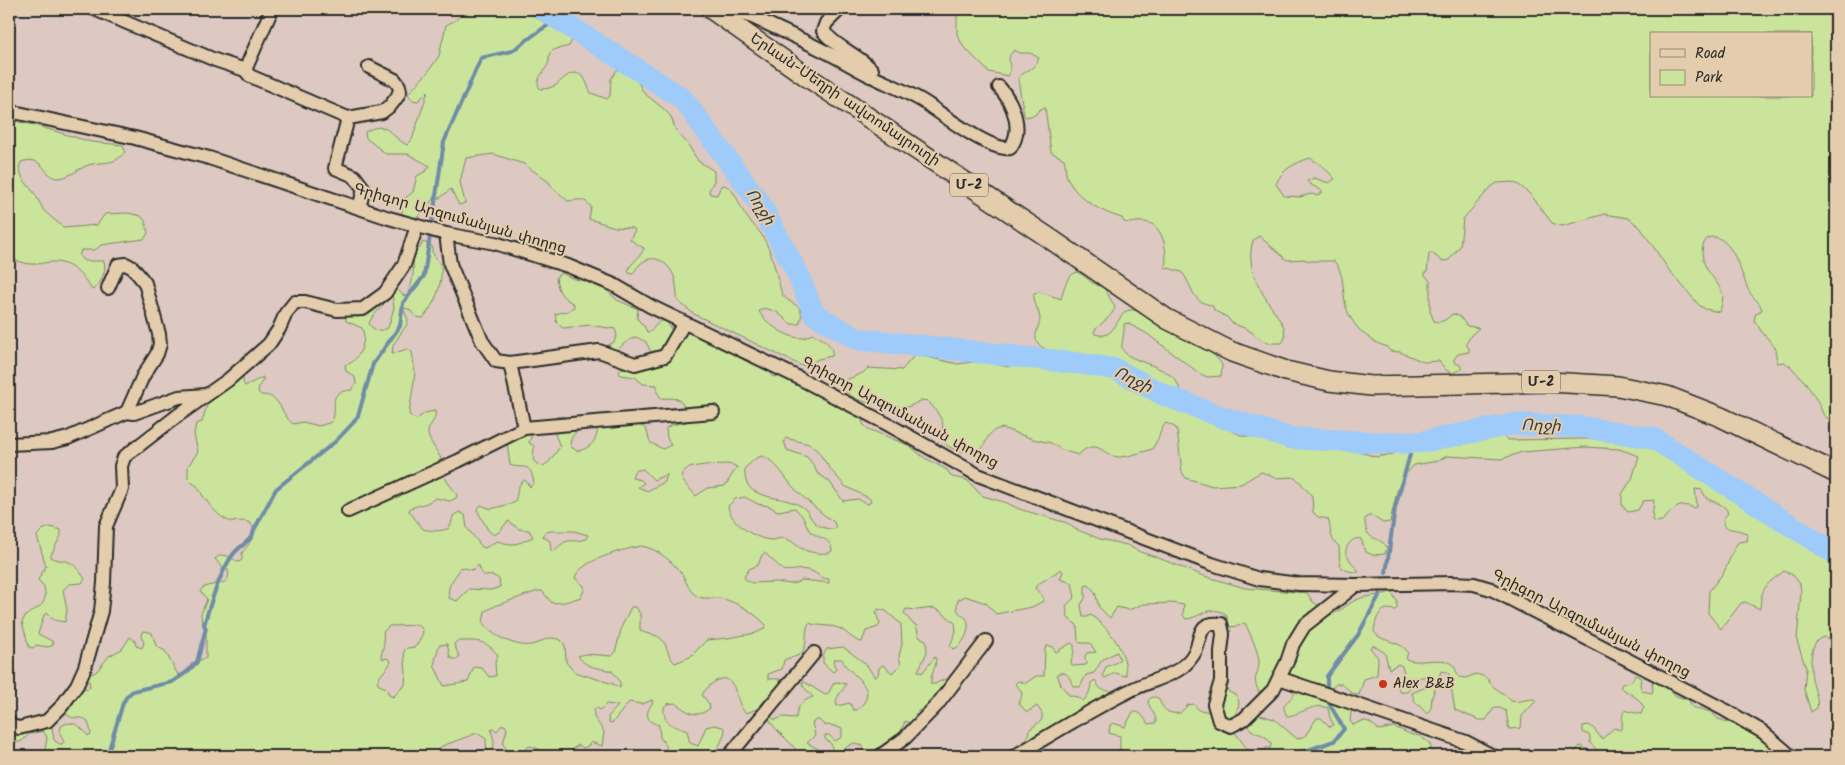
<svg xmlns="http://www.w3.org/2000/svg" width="1845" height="765" viewBox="0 0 1845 765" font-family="Kalam,'Noto Sans Armenian',sans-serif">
<rect width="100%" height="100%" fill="#ddc9c1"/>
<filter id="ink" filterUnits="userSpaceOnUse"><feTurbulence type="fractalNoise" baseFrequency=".02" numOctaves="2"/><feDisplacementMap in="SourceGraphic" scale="10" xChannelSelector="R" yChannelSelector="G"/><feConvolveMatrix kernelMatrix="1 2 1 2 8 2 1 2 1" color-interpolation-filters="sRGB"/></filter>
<g filter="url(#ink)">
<g fill="#cae59b" stroke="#7a8863" fill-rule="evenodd">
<path d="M 467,9 L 526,9 L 535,17 L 571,37 L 572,40 L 569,46 C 564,48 553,48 550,53 C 548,56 550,61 548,64 C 544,73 534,79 540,89 C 547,89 551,88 556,85 C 565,79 572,66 584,78 C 587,82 588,88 591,93 L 607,99 L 610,96 L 611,79 L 617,70 L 627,69 L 633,73 L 644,93 L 666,111 L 671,117 L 676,131 L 687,143 L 698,161 L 714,171 L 714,181 L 709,190 L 710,194 L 717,195 L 721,186 L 725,185 C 736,191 738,203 744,213 C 749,222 758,228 763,237 C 772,253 776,273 781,291 C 785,306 809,302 799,324 L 791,324 L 777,312 L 765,308 L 759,311 C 764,323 789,339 802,338 C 806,338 809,335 813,334 C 822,338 834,345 832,356 L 818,359 L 806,366 L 800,365 L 694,314 L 678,301 C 676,293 677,281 673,274 C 662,253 643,254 633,274 L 629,273 L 628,270 C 632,262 641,257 644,248 L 638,245 L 630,239 L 635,230 L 633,228 L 615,227 L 589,219 L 591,207 C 584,197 579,200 568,201 L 553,188 L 549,182 L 524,164 L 493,154 L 466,158 L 460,182 L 465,203 L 459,205 L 451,189 L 441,197 L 432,200 L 418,217 L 408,218 L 402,214 L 402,201 L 413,192 L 417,176 L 426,171 L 430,166 L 408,154 L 386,154 L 366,138 L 365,132 C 388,119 389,136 407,145 L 412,140 L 428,91 L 418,101 L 412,100 L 408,94 L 428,72 L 439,56 L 446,25 L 456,20 Z"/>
<path d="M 957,9 L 1836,9 L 1836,423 L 1824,416 L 1818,402 L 1806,383 L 1790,366 L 1784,362 L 1777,363 L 1775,347 L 1762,332 L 1754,320 L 1756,313 L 1762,310 C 1760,301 1753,299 1749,291 C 1742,277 1734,240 1715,237 C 1700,235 1700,257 1706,267 C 1710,276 1719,283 1722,293 C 1724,299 1721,306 1720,312 L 1705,309 L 1699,305 L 1669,270 L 1640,227 L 1628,218 L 1605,214 L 1562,226 L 1552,223 L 1531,195 L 1519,185 L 1512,182 L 1497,183 L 1491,187 L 1463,219 L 1460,246 L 1449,260 L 1442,261 L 1432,253 L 1429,253 L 1427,272 L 1424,274 L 1430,281 L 1430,311 L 1434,321 C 1441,324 1448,319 1452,314 C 1461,315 1462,320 1467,326 L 1479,328 L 1471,335 L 1466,344 L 1469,349 L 1469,352 L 1458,354 L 1454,359 L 1454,362 L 1460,365 L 1462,369 L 1452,373 L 1446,370 L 1439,361 L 1424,362 L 1400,352 L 1390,351 L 1386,346 C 1379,345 1374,341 1368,337 C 1359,331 1348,317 1346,306 C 1342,290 1345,273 1334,261 L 1310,261 L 1303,259 L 1287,260 L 1259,236 L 1253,240 C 1243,275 1268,299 1284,327 L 1285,338 L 1282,343 L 1267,343 L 1247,329 L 1232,323 L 1227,317 L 1215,311 L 1212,305 C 1192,303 1193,287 1182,272 L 1165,267 C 1168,253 1164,223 1144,222 C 1136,221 1131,224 1124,222 L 1122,218 C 1101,212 1073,197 1066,174 C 1065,169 1066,164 1064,159 L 1051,152 L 1045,107 L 1039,110 L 1035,115 L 1025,117 L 1024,115 L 1018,79 C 1023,70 1035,71 1039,58 L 1030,53 L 1020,53 L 1015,50 C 1003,57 1014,67 1008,76 L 989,72 L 963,46 L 957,34 ZM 1651,34 L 1811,34 L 1811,96 L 1651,96 ZM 1310,158 L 1324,167 L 1335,179 L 1329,183 L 1314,178 L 1307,181 C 1312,187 1318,187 1323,192 L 1317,196 L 1312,194 L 1299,197 L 1284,196 L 1276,184 C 1282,169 1295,163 1310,158 Z"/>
<path d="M 9,120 L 34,125 L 91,142 L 123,145 L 125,152 C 122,155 118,160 113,161 C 104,164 94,162 86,166 C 76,170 69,178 57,178 C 44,177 44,154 21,162 L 19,168 L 23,179 L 35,194 L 44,211 L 64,228 L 97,225 L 105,214 L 128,213 L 141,216 L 145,221 L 148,233 L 144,239 L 101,245 L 95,250 L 81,250 L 79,256 L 84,261 L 104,261 C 107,271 101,284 92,290 C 84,276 70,261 52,262 C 45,262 38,265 32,264 C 24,264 17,259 9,261 Z"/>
<path d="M 423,242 L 432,246 L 432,252 L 441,266 C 443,284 435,304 423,318 L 416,317 L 409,309 L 403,308 L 408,320 L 407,324 L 393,345 L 392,354 L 407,349 L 412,352 L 415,373 L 409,414 L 411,417 L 417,419 L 425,413 L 435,411 C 437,421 428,424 428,433 C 428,441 438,451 441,459 L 438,464 C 442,476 450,485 457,495 L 456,498 L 450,501 L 436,498 L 427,503 L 410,508 L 409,511 L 423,529 C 429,531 443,532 449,528 C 452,525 452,519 453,516 L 459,512 L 465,515 L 467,528 L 482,547 L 485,548 L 497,541 C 514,546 516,545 533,537 L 529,530 L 519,529 L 508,521 L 499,532 L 494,535 L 488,530 L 477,510 L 481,505 L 491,509 L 514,503 C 519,495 515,485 525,480 L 530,487 L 534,483 C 530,460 524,470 510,465 L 507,442 L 496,450 L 493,449 L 513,439 L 516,441 L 521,436 L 531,434 L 531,437 L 529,443 L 534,446 C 534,456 529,463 543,466 L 549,462 L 560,447 L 552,426 L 556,417 L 563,416 L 567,421 L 578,427 L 578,431 C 572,435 569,440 571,447 L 577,451 C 591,449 599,439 597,425 C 607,425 639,422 645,428 C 648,431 648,439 651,443 L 663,449 L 671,445 L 667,438 L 666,428 C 674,422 684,425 691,419 C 687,414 682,400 677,399 C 672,397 666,399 661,398 L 657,392 L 657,385 L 643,384 L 635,377 L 621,375 L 619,372 L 621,369 L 647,360 L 651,352 L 646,342 L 636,337 C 625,341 621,346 613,355 L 602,349 L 614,342 L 617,335 L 615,329 L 590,325 L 563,328 L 557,323 L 555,314 L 568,311 L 574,307 L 574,304 C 561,296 558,293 556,277 L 561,273 L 574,279 L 587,281 L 605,289 L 617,300 L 638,309 L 637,319 L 644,326 L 647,332 L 649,333 L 660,321 C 666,321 668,322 670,328 L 682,329 L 697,334 L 707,343 L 726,350 L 751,364 L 754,363 L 770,368 L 771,375 L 773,377 L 779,375 L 832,402 L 848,412 L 851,412 L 862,418 L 863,424 L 868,429 L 910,446 L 923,457 L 947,470 L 952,477 L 967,480 L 978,492 L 983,496 L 1007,503 L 1019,509 L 1067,523 L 1075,529 L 1100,539 L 1127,545 L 1140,552 L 1156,557 L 1204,576 L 1245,588 L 1307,593 L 1313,602 L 1325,609 L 1329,615 C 1339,613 1347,604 1356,600 C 1367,595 1380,596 1391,592 L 1397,601 L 1397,608 L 1395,610 L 1386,609 C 1377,613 1375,622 1374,632 C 1382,643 1398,639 1408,652 L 1406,659 C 1418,665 1439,656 1451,663 C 1456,667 1456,673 1459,677 L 1466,678 L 1476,674 C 1491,678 1486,680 1495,688 C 1501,692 1506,695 1511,701 C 1516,703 1527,699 1534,699 L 1536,701 L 1522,716 L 1521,728 L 1509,729 L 1506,711 L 1500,708 L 1494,708 L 1486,720 L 1479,720 L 1455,710 L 1449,675 L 1448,672 L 1441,671 L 1432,697 L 1431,708 L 1427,714 L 1414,700 L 1412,693 L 1429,686 L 1429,679 L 1427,676 L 1416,678 L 1407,692 L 1400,692 C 1395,684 1401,679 1404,672 L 1402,666 L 1398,664 L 1389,669 L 1385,653 L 1373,645 L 1370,648 L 1378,658 L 1377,675 L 1364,679 L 1359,695 L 1352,693 L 1342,684 L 1336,684 L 1331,689 L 1334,705 L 1340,707 L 1342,705 L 1352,704 L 1350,721 L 1353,725 C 1367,718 1368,721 1379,730 L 1394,727 L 1410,734 L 1420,736 L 1430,744 L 1433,756 L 1263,756 L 1266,748 L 1270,748 L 1272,744 C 1270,742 1268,739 1266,737 C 1258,732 1253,734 1246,724 L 1257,714 L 1274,719 L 1297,739 L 1305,736 L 1317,718 L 1321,718 L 1330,727 L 1334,725 L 1330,718 L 1328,708 C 1314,702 1300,715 1287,716 C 1279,701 1289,704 1295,693 C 1278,677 1276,682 1259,692 C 1251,676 1259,677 1259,661 C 1259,653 1249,631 1245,623 L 1238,626 L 1230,627 L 1226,614 C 1209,604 1200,618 1186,619 L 1183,615 L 1184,605 L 1172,603 L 1143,604 L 1129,610 L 1117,607 L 1110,618 L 1099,607 L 1095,592 L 1089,585 L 1085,586 L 1085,598 L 1081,605 L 1083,617 L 1087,617 L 1091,615 C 1110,630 1127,650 1126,676 L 1115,673 L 1105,678 L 1103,675 L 1106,667 L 1117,662 L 1120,659 L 1117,652 L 1102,660 L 1094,673 L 1086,675 L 1080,687 L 1073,686 C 1070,679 1068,669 1057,674 L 1061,685 L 1069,695 L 1077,697 L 1083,701 C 1089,696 1090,690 1091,683 L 1095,680 C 1101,689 1097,689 1109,691 L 1110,695 L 1031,742 L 1027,740 L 1029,730 L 1042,720 L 1042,713 L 1037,706 L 1027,712 L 1019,704 C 1022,695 1025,693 1015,684 L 1018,681 L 1026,683 L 1036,676 L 1044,676 L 1045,649 L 1047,646 L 1051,646 L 1056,652 L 1071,643 L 1074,645 C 1075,655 1071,656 1071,664 L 1074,666 L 1086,665 L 1088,662 L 1085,660 L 1085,656 L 1087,653 L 1096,652 L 1090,643 L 1081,643 L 1078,640 L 1077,625 L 1068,618 L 1066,606 L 1075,597 L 1072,583 L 1060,579 L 1063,572 L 1061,569 L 1037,585 L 1035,588 L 1043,597 L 1043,601 L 1032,607 L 996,614 L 986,603 L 965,596 L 958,600 C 955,610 958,613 966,618 C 972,627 964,646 953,649 L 950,646 L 956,631 L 955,623 L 952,620 L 940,611 L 933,608 L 917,610 L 906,609 L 904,613 L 912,623 L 916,625 L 919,637 L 926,640 L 927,652 L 918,671 L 922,673 L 935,657 C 938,667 929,675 931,684 L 935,684 L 945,679 L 946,683 L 928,707 L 918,711 L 915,714 L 916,723 L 912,724 L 905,721 L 899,736 L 871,756 L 865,756 L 863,746 L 855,743 C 844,746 843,754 831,755 C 833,746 833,744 825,739 L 825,735 L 829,735 L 835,741 L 842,737 L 842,729 L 835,726 L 824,725 L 819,720 L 816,720 L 812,723 L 815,735 L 807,743 L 818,749 L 815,756 L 796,756 L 797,751 C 790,740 771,729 768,715 L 775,720 L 783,717 L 796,718 C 797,706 802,701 813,697 L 803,686 L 802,682 L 806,683 L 825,695 L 828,694 L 834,683 L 837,682 L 846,684 C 843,691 833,699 837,706 L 850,703 L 853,710 L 857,710 C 884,687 848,676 842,659 L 835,659 L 833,662 L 836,669 L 833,672 L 823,663 L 823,656 L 827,649 L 843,647 L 866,664 L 875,678 L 878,675 L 879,668 L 883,665 L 892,673 L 901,664 L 899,656 L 902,644 L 901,624 L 886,611 L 878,609 L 876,613 L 880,624 L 878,627 L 866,631 L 862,642 C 854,641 848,633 841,629 C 831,624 819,627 809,623 C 803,632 810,646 800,654 C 795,658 789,657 784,660 L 782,669 L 768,674 L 768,679 L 780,679 L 780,683 L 757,709 L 746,713 C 735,706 738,669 716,681 C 711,684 704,690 702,695 L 709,704 L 710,708 C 696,720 687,711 675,703 L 667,704 L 664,707 C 663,725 673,725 687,731 L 690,743 L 698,746 L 706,727 L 714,725 L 723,727 L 725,730 C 719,756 707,756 685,756 C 674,756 664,756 653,756 L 656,751 L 664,750 L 667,747 L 660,737 L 659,725 C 645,721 645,713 653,702 L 652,700 L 642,704 L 629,702 L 612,723 L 609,722 L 608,717 L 618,706 L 616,705 L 606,704 L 600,710 L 596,707 C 589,718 600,723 604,732 L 602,746 L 591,742 L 588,746 L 583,748 L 579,745 L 572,749 L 569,756 C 562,756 554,758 548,755 C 541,751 537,747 529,746 L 521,753 L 508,751 L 503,744 L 507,729 L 505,725 L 502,725 L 497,731 L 493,728 L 491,730 L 494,741 L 493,756 L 487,756 L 486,739 L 477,733 L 442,746 L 434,756 L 50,756 L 45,751 L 47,737 L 43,731 L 29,734 L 22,741 L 12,744 L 9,749 L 9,736 L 20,729 L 47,722 L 52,727 L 54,740 L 59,744 L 62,744 L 64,742 L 60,733 L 61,726 C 72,719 81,726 88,736 L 91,734 C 88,705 73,728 64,710 L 79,696 L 79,689 L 81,687 L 88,689 L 90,687 L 88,676 L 97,671 L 109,656 L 122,649 L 130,637 L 135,641 L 136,646 L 142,648 L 144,642 L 141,636 L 142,632 L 145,631 L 152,633 L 156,646 L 165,651 L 178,675 L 187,672 L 192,663 L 206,658 L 206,628 L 202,622 L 201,614 L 207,599 L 200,591 C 207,580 233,590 228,570 L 222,567 L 215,559 C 224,551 230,558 239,562 L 242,560 L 242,553 C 247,546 259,534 252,525 C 246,518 237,523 229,521 C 218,517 210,505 203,496 C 201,493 200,489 197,486 C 194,483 191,483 188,479 L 188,466 L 198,452 L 194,434 L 196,424 L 202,422 L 209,399 L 254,366 L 253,369 C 245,371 240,379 245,386 L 263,377 L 263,380 L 259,386 L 258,392 L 261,395 C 282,395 279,413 293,424 L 303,422 L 319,426 L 332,422 C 339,405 325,392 352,390 L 356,384 L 355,377 L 346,371 L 345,365 C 347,364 350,364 352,362 C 361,356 367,337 362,328 L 346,321 L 345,314 C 350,314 352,316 357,317 C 362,318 381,303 386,299 C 383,309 372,313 369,324 C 374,331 381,332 388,328 L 394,308 L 392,292 L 394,289 L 397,289 L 404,296 L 407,296 C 413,284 415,268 412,254 L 414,251 L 420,248 ZM 786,438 L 809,444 L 817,450 L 831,470 L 845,486 L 869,498 L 871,500 L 870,503 L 867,504 L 858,499 L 843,501 L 829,481 L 817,473 L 814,466 L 807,457 L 787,450 L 784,441 ZM 762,456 C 777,461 785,479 795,489 C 805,499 822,514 834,522 L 836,528 C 831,531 820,527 815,523 C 811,520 809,513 806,510 C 787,491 741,506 745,468 L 756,458 ZM 726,464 L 733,465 L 737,467 L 725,486 L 708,488 L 696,496 C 692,491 686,486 683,481 C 673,463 716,465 726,464 ZM 643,469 L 654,480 L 667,474 L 665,482 L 647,491 L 638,487 L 644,483 L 641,480 L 632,478 L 634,471 ZM 745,497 L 758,504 L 769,506 L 778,511 L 795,508 C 798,512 803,516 805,520 C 806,523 806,526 808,528 C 815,540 831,535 832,551 L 829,553 C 821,554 810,553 803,549 C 797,547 792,540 786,539 C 782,537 776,540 771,540 C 755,539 730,523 728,506 L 735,499 ZM 550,531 L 574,531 L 588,535 L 586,539 C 567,544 570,535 553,552 L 551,551 L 550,541 L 542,536 L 544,533 ZM 642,546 C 658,549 673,562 682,574 C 687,582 689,592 697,596 C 705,600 712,597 720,598 C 737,602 754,612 766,625 L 764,629 L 756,633 L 728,638 L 707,640 L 690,657 L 675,663 C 667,657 668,644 660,638 C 654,633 645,635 640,630 L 640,614 L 636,607 L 631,607 L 622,626 L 615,653 L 612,656 L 585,654 L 578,656 C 588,669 597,667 612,671 C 616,676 622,681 620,688 L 613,684 L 574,672 L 566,662 L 565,646 L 561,640 C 544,634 544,643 531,645 C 517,648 490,635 483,623 L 485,611 L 497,605 L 538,591 L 542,591 L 552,603 L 565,602 L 581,597 L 584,590 L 584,586 L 575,578 C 578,561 627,548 642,546 ZM 765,553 L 783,570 C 790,572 799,568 807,570 C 816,571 820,579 829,579 L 829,583 L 802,580 L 796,583 L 790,584 L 776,582 L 752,583 L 746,580 L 744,577 L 749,569 L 758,565 L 762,555 ZM 479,565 C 483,584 489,570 499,579 L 500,587 L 491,590 L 469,589 L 457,601 L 449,598 C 446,583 456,578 461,567 L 472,570 ZM 419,625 L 423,630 C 423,636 419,642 415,647 L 407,648 L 404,651 L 406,673 L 405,685 L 393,697 L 389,695 L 386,688 L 379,685 L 377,682 C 380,673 389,668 391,661 L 387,658 L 383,659 L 381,656 L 384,644 L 383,632 L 389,626 ZM 457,641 C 477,641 485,639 498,655 L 495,663 L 496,676 L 489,677 L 482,668 L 474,667 L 468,682 L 444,686 L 434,665 L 439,645 L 447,644 L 450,657 L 453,659 L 458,659 L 459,656 L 454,644 Z"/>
<path d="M 1077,272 L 1083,275 L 1091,282 L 1104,288 L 1115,307 C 1113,316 1101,323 1094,331 L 1095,334 C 1116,342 1117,311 1130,310 C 1137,309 1145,316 1151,320 C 1168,333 1188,338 1205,349 C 1212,353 1218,358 1222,365 L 1221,376 L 1207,377 L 1199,373 L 1146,333 L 1127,323 L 1124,324 C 1125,332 1121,343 1122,348 C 1125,364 1181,364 1180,394 C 1165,396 1154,364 1128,379 L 1129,385 L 1243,436 L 1265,438 L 1283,445 L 1324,441 L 1376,457 L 1393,454 L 1409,447 L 1424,449 L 1444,443 L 1462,445 L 1485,434 L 1497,431 L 1508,440 L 1587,439 L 1611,437 L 1639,440 L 1701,473 L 1715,478 L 1728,497 L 1736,499 L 1762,513 L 1796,524 L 1805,531 L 1809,545 L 1819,549 L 1836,552 L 1836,633 L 1831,641 L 1825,637 C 1809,638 1810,666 1812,678 C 1813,688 1819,697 1817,708 L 1811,712 L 1804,689 L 1806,668 L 1797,641 L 1801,592 L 1800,584 L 1793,575 L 1784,571 C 1767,584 1761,586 1760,609 L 1745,602 L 1741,603 L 1721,629 L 1708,613 L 1709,591 L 1724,572 L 1736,545 L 1739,542 L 1747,541 L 1748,535 C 1740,528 1731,531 1724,526 L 1723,519 L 1728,513 C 1725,503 1714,503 1706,498 L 1702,490 L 1695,489 L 1697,507 L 1694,508 C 1678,501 1673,510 1662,521 L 1655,522 L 1652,520 L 1654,500 L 1643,501 L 1638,510 L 1628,512 L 1622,505 L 1622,494 L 1632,479 L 1639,456 L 1619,449 L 1585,447 L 1522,452 L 1502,459 L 1447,456 L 1438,461 L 1414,465 L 1402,478 L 1397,491 L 1390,522 L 1383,523 L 1372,516 L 1368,516 L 1365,519 C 1365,543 1377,534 1387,547 L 1385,554 L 1373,555 L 1366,552 L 1361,539 C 1353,536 1344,547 1346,555 L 1359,572 C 1352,572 1344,571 1340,566 L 1339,546 C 1328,538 1332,529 1328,519 L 1318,517 L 1313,512 L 1312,496 L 1299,481 L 1293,477 L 1275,478 L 1262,472 L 1259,473 L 1241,484 L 1213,486 L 1186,478 L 1182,472 L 1177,430 L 1175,427 L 1166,423 L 1162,428 L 1158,439 L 1152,449 C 1142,452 1131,456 1121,457 C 1102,458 1099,435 1078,455 L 1062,450 L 1051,443 L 1033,439 L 1002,428 C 985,431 989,442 979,452 C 966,452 945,452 942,436 C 941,431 944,426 942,421 C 939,413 933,407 928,401 C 919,398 915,406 906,407 C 902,408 898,406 894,405 C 878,404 851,404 843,386 L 846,380 L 863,373 L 868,368 L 902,370 L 914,356 L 917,355 L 958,364 L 981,361 L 1008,367 L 1022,361 L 1035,366 L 1065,369 L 1087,368 L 1089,366 L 1089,355 C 1076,355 1041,356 1036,339 C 1035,333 1039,326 1040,320 C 1040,311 1033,303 1034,293 L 1040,292 L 1061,299 C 1064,288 1066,276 1077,272 Z"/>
<path d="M 50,527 L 61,530 L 61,535 L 50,557 C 56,560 60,560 66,561 C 74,563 81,573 85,579 L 82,583 L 69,584 L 63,590 L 67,610 L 65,622 L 54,620 L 47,613 L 44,615 L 38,634 L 52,641 L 53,645 L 48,647 L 36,645 L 33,648 L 29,647 L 22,622 C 29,605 50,613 44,586 L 38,580 L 46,566 L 37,536 L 42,530 Z"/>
<path d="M 1226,674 L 1229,681 L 1227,689 L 1229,692 L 1237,696 L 1239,703 L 1236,714 L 1226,720 L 1252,756 L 1123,756 L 1120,748 L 1120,736 L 1109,733 L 1110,725 L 1113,723 L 1125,727 L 1133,712 C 1141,711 1144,718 1148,724 L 1156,723 C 1157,714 1149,709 1148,701 C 1151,697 1153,696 1158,698 C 1163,709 1167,715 1180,713 L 1188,705 L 1193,704 L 1199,710 L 1211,712 Z"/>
<path d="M 1635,675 L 1641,678 L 1640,685 L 1642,691 L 1652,693 L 1653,690 L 1652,683 L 1655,682 L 1663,685 L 1676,696 L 1689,700 L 1692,707 L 1711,712 L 1718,719 L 1738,725 L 1758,735 L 1766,742 L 1770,751 L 1776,756 L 1576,756 L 1575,752 L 1580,746 C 1586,747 1589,753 1597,753 L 1597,750 L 1590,743 L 1590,736 L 1583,732 L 1583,726 L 1589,725 L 1594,729 L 1602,739 L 1614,728 L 1620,730 L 1622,728 C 1623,704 1622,711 1641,714 L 1644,707 L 1638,699 L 1620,687 L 1622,684 L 1632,681 Z"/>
</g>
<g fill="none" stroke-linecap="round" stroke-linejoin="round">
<g stroke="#708ba7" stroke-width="4">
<polyline points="1386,573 1395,508 1411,451 1421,442"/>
<path d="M 107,756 L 123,703 L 127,696 L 133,691 L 172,682 L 187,672 L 197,662 L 206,628 L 204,625 C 210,604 220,573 232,556 C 238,546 253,541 254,530 L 276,489 L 336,441 L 353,423 L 358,416 L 373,364 L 400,326 L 403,303 L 424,276 L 444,142 L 481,58 L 512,51 L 542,29 L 558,19"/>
<polyline points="1291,756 1334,741 1344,729 1327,700 1327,676 1358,635 1380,594"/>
</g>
<polyline stroke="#9ecbf9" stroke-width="22" points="542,9 682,98 759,202 798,274 814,314 857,339 1076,363 1115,369 1164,395 1222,417 1290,438 1384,443 1421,442 1515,424 1582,427 1653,438 1836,554"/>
<g stroke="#2b2b2b" stroke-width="16">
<g id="minor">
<polyline points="94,9 215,60 245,70 250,76 348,118 382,112 391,105 397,97 400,91 399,86 395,80 369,67"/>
<path d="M 734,9 C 766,23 797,37 828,53 C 842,60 855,68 869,75 C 887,84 914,94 930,106 C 947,118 991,151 1010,148 C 1024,130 1013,102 999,87"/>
<path d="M 838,11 L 826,23 L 823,31 C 836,48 858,54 872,70 L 870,76"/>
<polyline points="245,70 272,9"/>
<polyline points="9,111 135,138 209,158 389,218 446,234 495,243 568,266 614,285 650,306 795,376 889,425 978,475 1212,564 1259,579 1299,584 1356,585 1452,583 1474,584 1491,589 1725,710 1763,732 1791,756"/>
<polyline points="348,118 335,168 354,176 364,189 359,208"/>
<polyline points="446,234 450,264 482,341 496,361 510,363"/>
<polyline points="108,288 118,265 126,264 133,268 145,283 159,334 160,344 157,354 143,376 127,412 134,413 179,397 206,395"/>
<polyline points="524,428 510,363 599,351 635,364 665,356 684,323"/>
<polyline points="9,444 52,442 68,438 127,412"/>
<polyline points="348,511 458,461 524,428 713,412"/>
<polyline points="1279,678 1466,742 1493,756"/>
<polyline points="9,722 11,726 19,728 47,721 61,707 77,685 85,667 101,611 104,583 106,526 122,489 121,466 124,457 177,416 228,380 269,344 279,329 286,313 295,302 305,302 337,310 363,309 385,293 396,277 404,265 417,226"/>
<polyline points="729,756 814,653"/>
<polyline points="880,756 905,738 937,705 986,641"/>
<path d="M 1015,756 C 1052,734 1090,710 1129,691 C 1144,683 1163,679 1178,670 C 1186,665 1192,658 1196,650 C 1202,634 1198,622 1221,624 L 1223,634 L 1221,652 L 1221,681 L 1214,704 L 1219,721 L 1231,726 L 1244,719 L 1273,690 L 1287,662 L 1293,644 L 1304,626 L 1356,585"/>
</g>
</g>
<g stroke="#2b2b2b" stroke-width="22">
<polyline id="highway" points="711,9 806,76 1052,240 1167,319 1232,352 1286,371 1329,381 1371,386 1550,382 1618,386 1667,396 1721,417 1836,473"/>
</g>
<use href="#minor" stroke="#e3cdac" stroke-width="12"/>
<use href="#highway" stroke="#e3cdac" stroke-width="19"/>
</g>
</g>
<circle fill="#c8321e" stroke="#e3cdac" stroke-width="2" cx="1383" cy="684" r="5"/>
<g text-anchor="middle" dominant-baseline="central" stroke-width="4" stroke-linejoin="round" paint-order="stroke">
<g fill="#e3cdac" stroke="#625c52" stroke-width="1">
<rect x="950" y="173.5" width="38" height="23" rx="4"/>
<rect x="1522" y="370.5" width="38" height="23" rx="4"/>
</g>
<g font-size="14" font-weight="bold" fill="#2b2b2b">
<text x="969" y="185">Մ-2</text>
<text x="1541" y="382">Մ-2</text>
</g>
<g font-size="15" fill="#2b2b2b" stroke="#e3cdac">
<text transform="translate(845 100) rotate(34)">Երևան-Մեղրի ավտոմայրուղի</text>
<text transform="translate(460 219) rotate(16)">Գրիգոր Արզումանյան փողոց</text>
<text transform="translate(900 413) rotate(28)">Գրիգոր Արզումանյան փողոց</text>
<text transform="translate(1591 624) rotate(27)">Գրիգոր Արզումանյան փողոց</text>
</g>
<g font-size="15" fill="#2b2b2b" stroke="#e3cdac" text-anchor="start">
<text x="1393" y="684">Alex B&amp;B</text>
</g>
<g font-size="16" font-style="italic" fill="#363b40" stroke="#e3cdac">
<text transform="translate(760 207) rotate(58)">Ողջի</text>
<text transform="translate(1133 380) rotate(25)">Ողջի</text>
<text transform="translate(1541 426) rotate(2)">Ողջի</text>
</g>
</g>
<rect width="1845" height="765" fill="none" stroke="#e3cdac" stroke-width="30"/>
<rect x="15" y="15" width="1815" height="735" fill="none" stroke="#2b2b2b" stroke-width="2" filter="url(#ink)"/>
<rect x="1650" y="32" width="162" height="65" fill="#e3cdac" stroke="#998c78"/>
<rect x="1660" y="49" width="25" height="8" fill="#e3cdac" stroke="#998c78"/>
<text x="1695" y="58" font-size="15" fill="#2b2b2b">Road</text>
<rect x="1660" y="70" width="25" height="15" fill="#cae59b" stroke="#998c78"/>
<text x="1695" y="82" font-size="15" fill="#2b2b2b">Park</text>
</svg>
